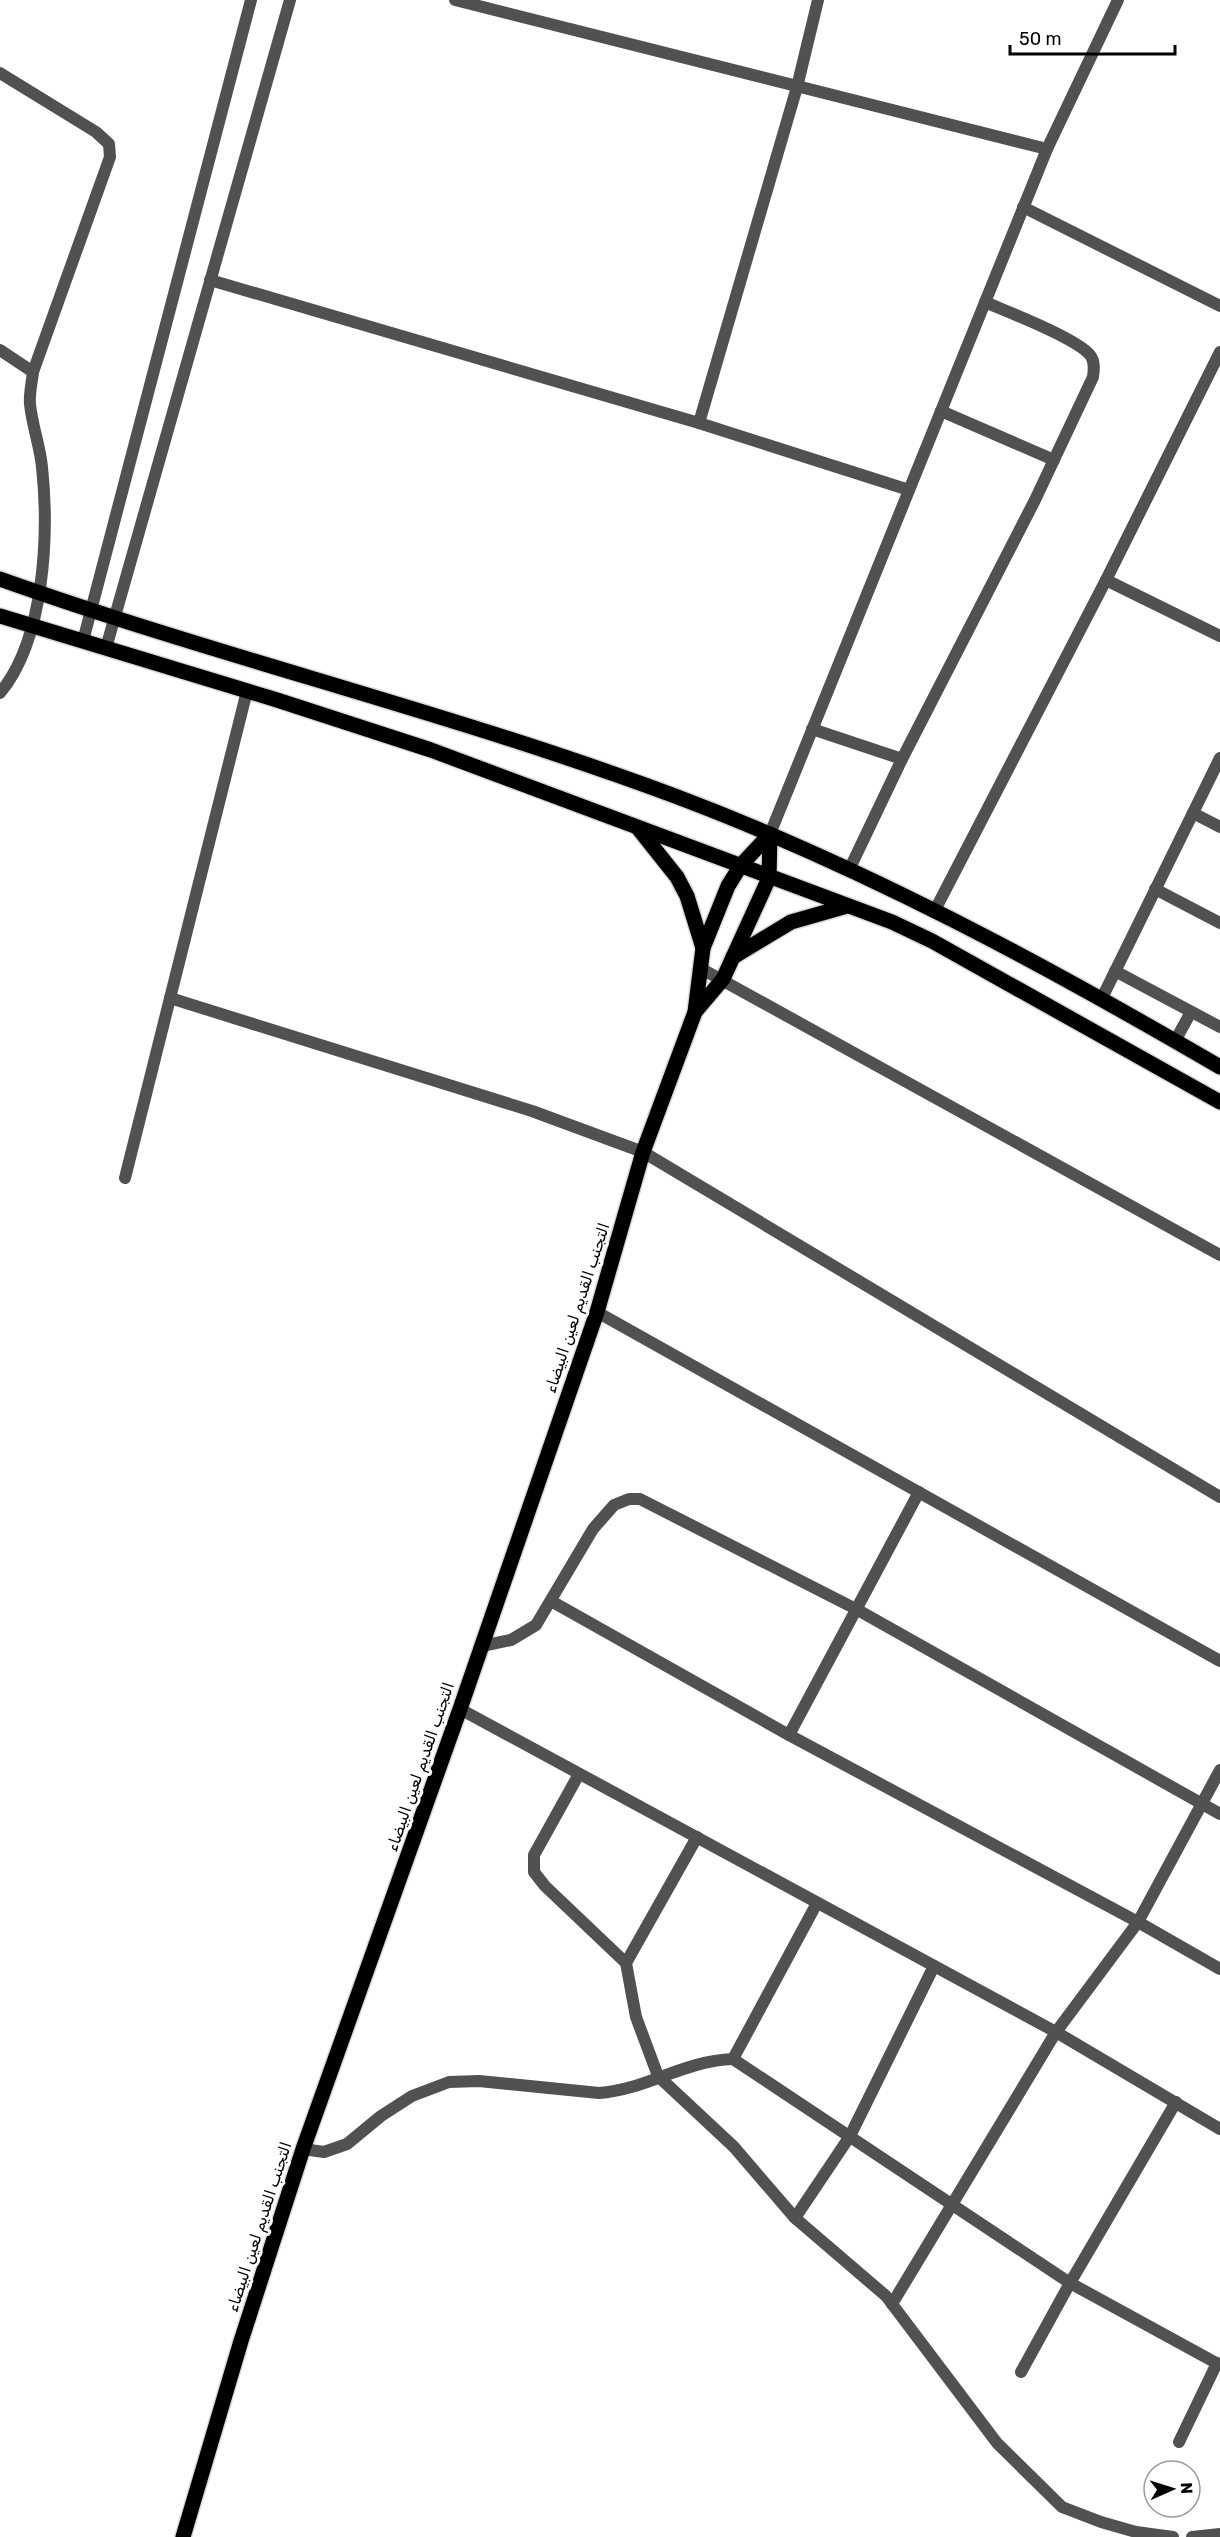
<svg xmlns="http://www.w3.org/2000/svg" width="1220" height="2537" viewBox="0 0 1220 2537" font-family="Rubik,'Noto Naskh Arabic',sans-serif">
<rect width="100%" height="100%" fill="#fff"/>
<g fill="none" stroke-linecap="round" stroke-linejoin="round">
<g stroke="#dbdbdb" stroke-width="18">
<g id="primary">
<path d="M 0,579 C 222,658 453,713 675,796 C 864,867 1045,965 1220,1067"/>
<polyline points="0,616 277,700 431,750 892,922 932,941 1220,1102"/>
<polyline points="638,828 677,877 687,896 703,948"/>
<polyline points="733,957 791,922 847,906"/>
<polyline points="695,1012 723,979 769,878 770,834"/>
<polyline points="183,2537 241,2341 303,2149 460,1709 597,1312 643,1152 695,1012 703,948 728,886 741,865 770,834"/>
</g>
</g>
<g stroke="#515151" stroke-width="12">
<polyline points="455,0 1047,149"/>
<polyline points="818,0 797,87 699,423 909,490"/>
<path d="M 0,73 L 96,132 L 109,144 L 110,157 L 33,372 C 32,382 29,394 30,404 C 32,425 40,446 42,467 C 49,534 45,639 0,693"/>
<polyline points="1023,207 1220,306"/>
<polyline points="210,280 699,423"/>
<polyline points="0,350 33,372"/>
<polyline points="941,411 1054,460"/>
<polyline points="1106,580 1220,636"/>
<polyline points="83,641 251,0"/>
<polyline points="106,648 290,0"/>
<path d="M 812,729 L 902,759 L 1035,500 L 1093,377 C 1094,370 1095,361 1090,355 C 1076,338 1008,312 985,302"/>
<polyline points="1193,813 1220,827"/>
<polyline points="770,834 1047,149 1118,0"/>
<polyline points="850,868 902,759"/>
<polyline points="1155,889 1220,923"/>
<polyline points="934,912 1106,580 1220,352"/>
<polyline points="700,968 1220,1255"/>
<polyline points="1115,971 1220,1027"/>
<polyline points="170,998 532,1111 643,1152 1220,1497"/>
<polyline points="1102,998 1220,758"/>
<polyline points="1175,1041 1191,1012"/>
<polyline points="125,1178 247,691"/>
<polyline points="597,1312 1220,1661"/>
<polyline points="551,1601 789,1735 1138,1922 1220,1969"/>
<polyline points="482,1646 511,1640 536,1625 593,1529 614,1505 629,1499 640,1499 856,1609 1220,1814"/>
<polyline points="460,1709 1056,2032 1220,2129"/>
<polyline points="789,1735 919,1492"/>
<polyline points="579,1774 534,1855 534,1872 545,1886 626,1963"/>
<polyline points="697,1837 626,1963 636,2017 658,2076 734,2147 795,2218 886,2296 997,2443 1062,2507 1101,2522 1136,2532 1173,2537"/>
<polyline points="733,2059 817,1903"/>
<path d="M 303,2149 L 324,2152 L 347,2144 L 381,2116 L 412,2096 L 449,2082 L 479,2081 L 599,2093 C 646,2090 682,2061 733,2059 L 1070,2283 L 1220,2365"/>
<polyline points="795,2218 850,2136 934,1966"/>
<polyline points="892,2304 1056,2032 1138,1922 1220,1770"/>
<polyline points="1021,2372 1070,2283 1176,2102"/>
<polyline points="1179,2442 1217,2363"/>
<polyline points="1192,2537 1220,2534"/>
</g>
<use href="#primary" stroke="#000" stroke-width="15"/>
</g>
<g text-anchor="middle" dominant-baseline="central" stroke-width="6" stroke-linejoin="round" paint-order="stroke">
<g font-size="16" fill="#000" stroke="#fff">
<text transform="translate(577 1308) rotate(-72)">التجنب القديم لعين البيضاء</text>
<text transform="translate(420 1767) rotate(-71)">التجنب القديم لعين البيضاء</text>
<text transform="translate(259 2227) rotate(-72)">التجنب القديم لعين البيضاء</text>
</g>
</g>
<g transform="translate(1172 2489) rotate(87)"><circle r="28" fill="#ffffff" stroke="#999999" stroke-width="1.5"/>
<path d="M0-4.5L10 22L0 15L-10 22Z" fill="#000000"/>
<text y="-9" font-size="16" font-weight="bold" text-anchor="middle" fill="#000000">N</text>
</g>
<path d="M1010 45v9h165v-9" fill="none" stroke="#000000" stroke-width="3"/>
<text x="1019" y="45" font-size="18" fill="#000000" stroke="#ffffff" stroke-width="4.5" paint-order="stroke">50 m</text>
</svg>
